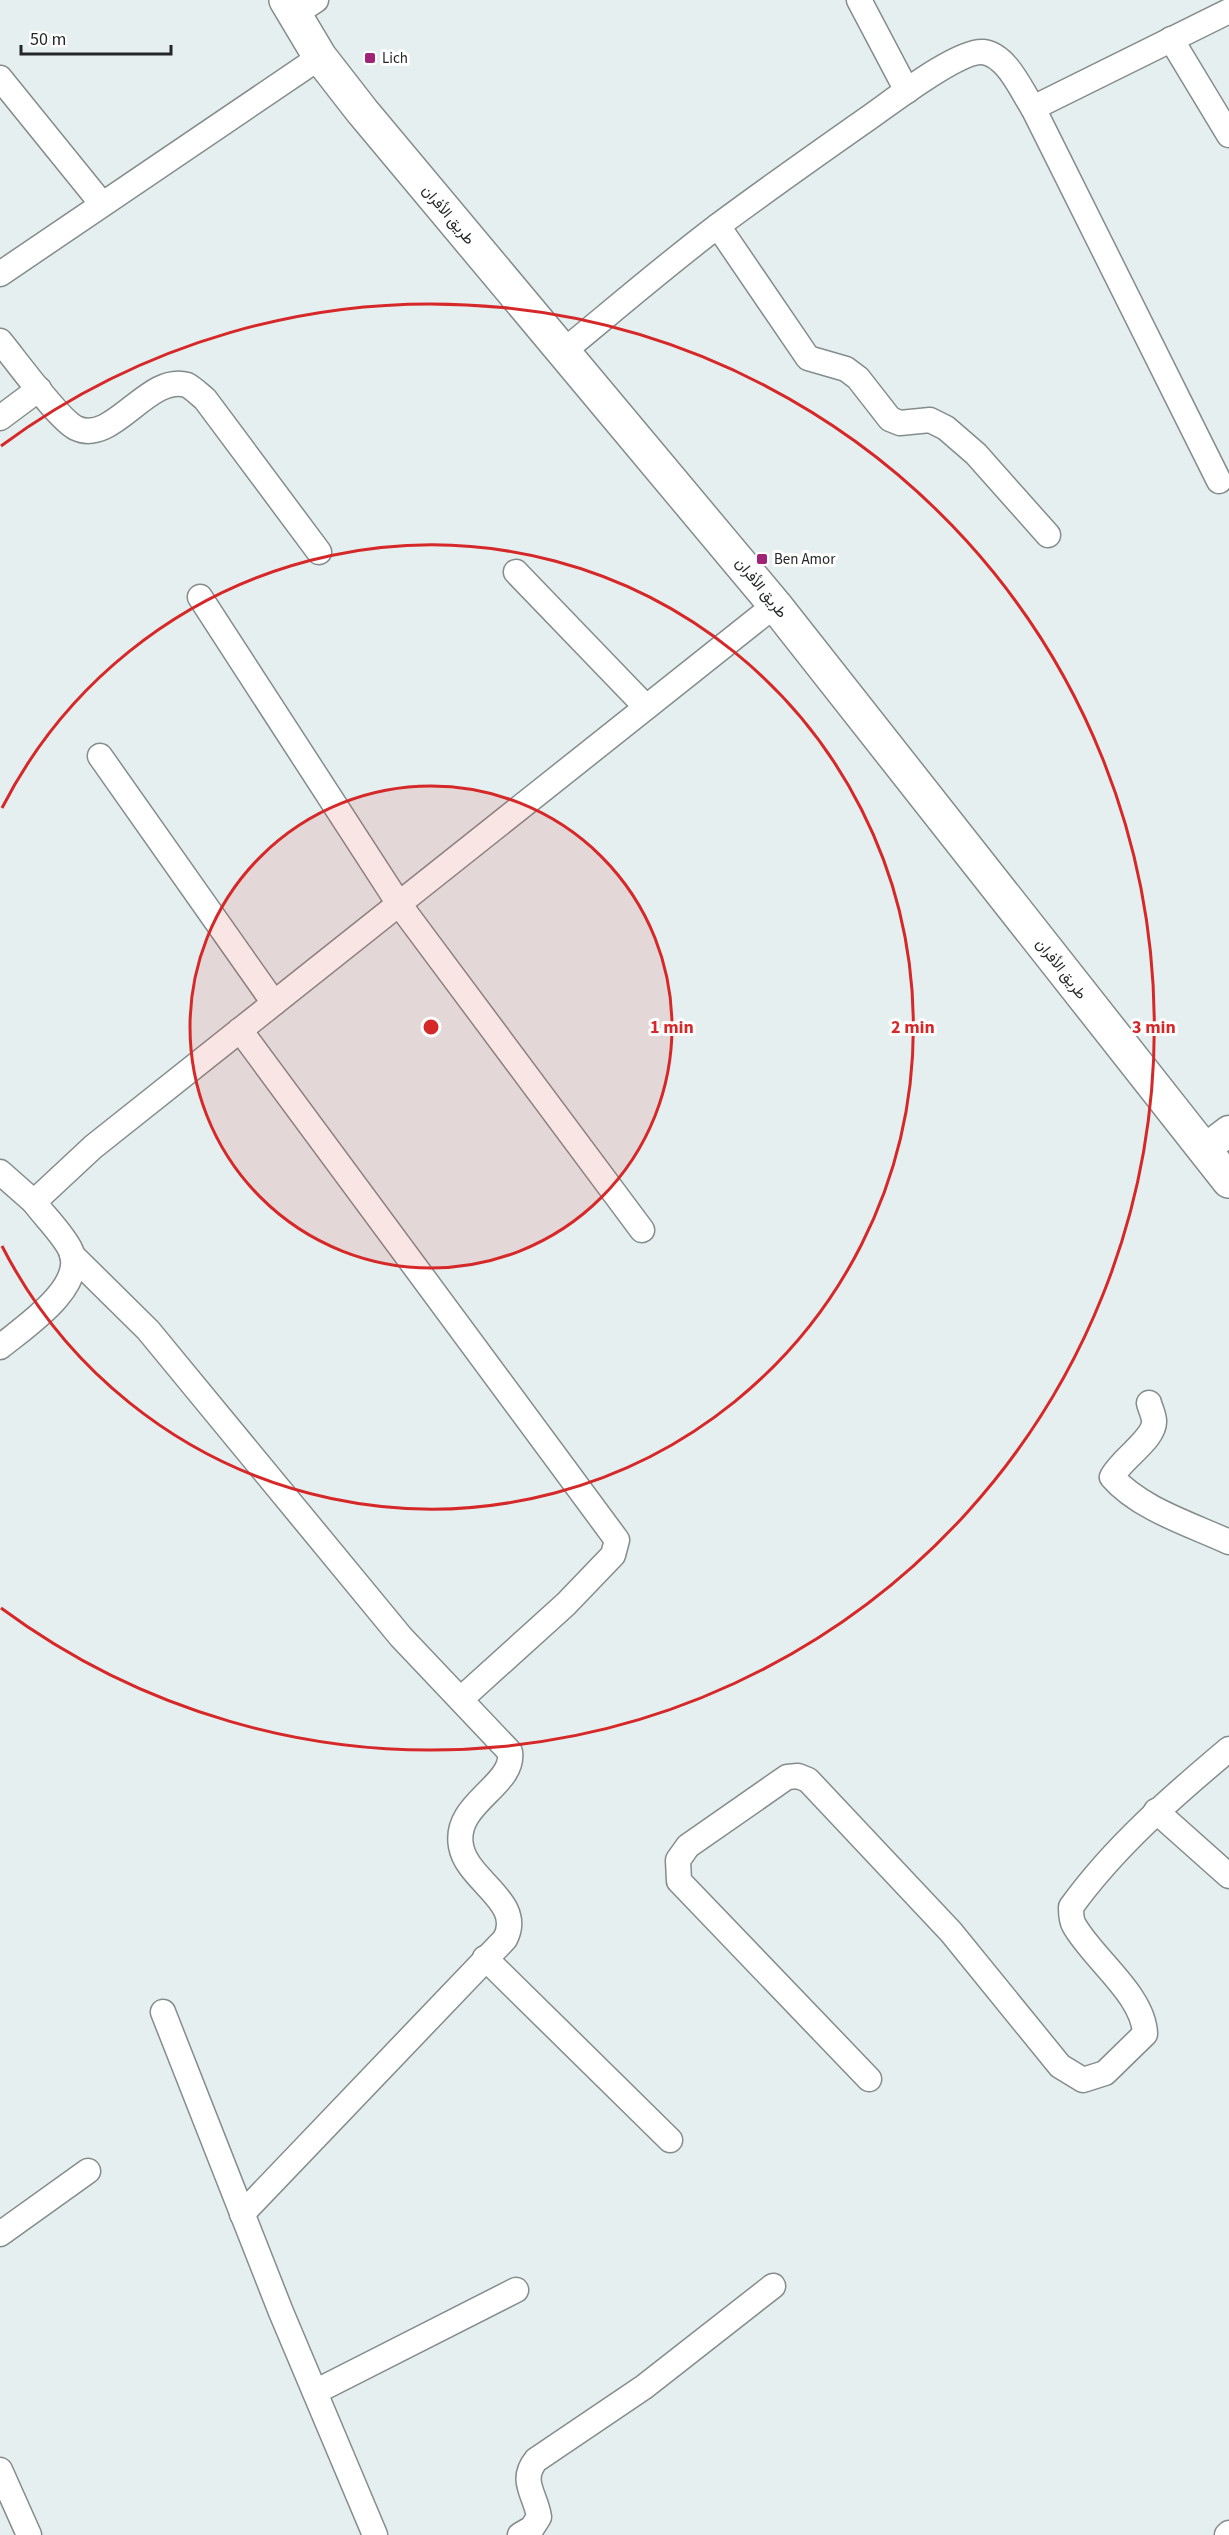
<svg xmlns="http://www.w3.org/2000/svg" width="1229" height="2535" viewBox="0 0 1229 2535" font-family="'Source Sans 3',Vazirmatn,sans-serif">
<rect width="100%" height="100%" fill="#e6efef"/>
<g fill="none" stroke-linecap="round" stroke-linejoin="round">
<g stroke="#848c8c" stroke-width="27">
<g id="minor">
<polyline points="859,0 907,91"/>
<polyline points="295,14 316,0"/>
<polyline points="1171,39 1229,135"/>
<polyline points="0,78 102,204"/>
<polyline points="1033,108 1219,481"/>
<polyline points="718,226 808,358 846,369 858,378 890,419 900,423 930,420 946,428 976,454 1048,535"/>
<polyline points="0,274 320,57"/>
<path d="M 0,341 C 15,359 59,420 76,428 C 113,446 148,373 187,385 C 193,388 200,395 205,399 L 319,552"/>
<path d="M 564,351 C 615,309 666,265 719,225 C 769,188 820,152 870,117 C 893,101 958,50 983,52 C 1007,55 1021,90 1033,108 L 1229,11"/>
<polyline points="0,418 39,389"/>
<polyline points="516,572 646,707"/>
<polyline points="200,597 399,904 642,1230"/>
<polyline points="100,756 274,1003"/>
<polyline points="240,1030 617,1540 613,1555 566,1604 461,1699"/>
<polyline points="0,1172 34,1202"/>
<path d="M 72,1255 L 148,1330 L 401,1637 L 510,1752 C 515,1786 453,1803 461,1846 C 467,1881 525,1902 505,1939 L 242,2214"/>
<path d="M 0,1347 C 23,1328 86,1287 71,1251 C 64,1235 44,1216 34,1202 L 93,1147 L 775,605"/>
<path d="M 1149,1403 C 1150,1408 1154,1415 1154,1421 C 1155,1439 1121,1459 1112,1477 C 1140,1509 1190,1524 1229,1542"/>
<polyline points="1156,1811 1229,1876"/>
<polyline points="485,1958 670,2140"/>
<polyline points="163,2012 281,2312 375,2535"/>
<path d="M 869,2079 L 679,1881 L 678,1860 L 688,1846 L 787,1777 L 798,1776 L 808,1780 L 951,1932 L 1060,2066 L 1083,2080 L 1105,2073 L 1145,2034 C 1144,1995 1092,1958 1074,1925 C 1071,1920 1071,1912 1071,1907 C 1115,1846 1172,1797 1229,1749"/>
<polyline points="0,2234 88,2171"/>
<polyline points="315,2392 516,2290"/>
<polyline points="0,2470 29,2535"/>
<path d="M 520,2535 L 532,2528 L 539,2517 C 536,2495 519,2481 536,2460 L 644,2387 L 773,2286"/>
<polyline points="1227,2535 1229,2533"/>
</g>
</g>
<g stroke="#848c8c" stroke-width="33">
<polyline id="tertiary" points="1204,1150 1229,1131"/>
</g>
<g stroke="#848c8c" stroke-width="36">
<polyline id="secondary" points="286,0 320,57 362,111 775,605 1229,1181"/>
</g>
<use href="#minor" stroke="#fff" stroke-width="24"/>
<use href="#tertiary" stroke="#fff" stroke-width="30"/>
<use href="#secondary" stroke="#fff" stroke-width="33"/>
</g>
<circle cx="431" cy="1027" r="241" fill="#d62828" fill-opacity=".12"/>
<g fill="none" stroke="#d62828" stroke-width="3">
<circle cx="431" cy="1027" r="241"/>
<path d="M2 808A482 482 0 1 1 2 1246"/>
<path d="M1 446A723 723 0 1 1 1 1608"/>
</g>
<g fill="#a12377" stroke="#fff" stroke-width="2">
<rect x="364" y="52" width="12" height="12" rx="3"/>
<rect x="756" y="553" width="12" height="12" rx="3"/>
</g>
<g text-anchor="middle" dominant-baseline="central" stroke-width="6" stroke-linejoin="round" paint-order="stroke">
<g font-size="15" fill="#242727" stroke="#fff" text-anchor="start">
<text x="382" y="58">Lich</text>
<text x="774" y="559">Ben Amor</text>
</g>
<g font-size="15" fill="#242727" stroke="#fff">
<text transform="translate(448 215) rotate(50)">طريق الأفران</text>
<text transform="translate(761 588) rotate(51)">طريق الأفران</text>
<text transform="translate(1061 969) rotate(52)">طريق الأفران</text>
</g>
</g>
<circle cx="431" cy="1027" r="9" fill="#d62828" stroke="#fff" stroke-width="3"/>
<g font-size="18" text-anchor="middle" font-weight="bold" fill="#d62828" stroke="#fff" stroke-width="6" stroke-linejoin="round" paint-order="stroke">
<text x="672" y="1033">1 min</text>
<text x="913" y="1033">2 min</text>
<text x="1154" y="1033">3 min</text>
</g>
<path d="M21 45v9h150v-9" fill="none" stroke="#242727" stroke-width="3"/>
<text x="30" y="45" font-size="18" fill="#242727" stroke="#ffffff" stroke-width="4.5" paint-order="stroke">50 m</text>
</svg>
